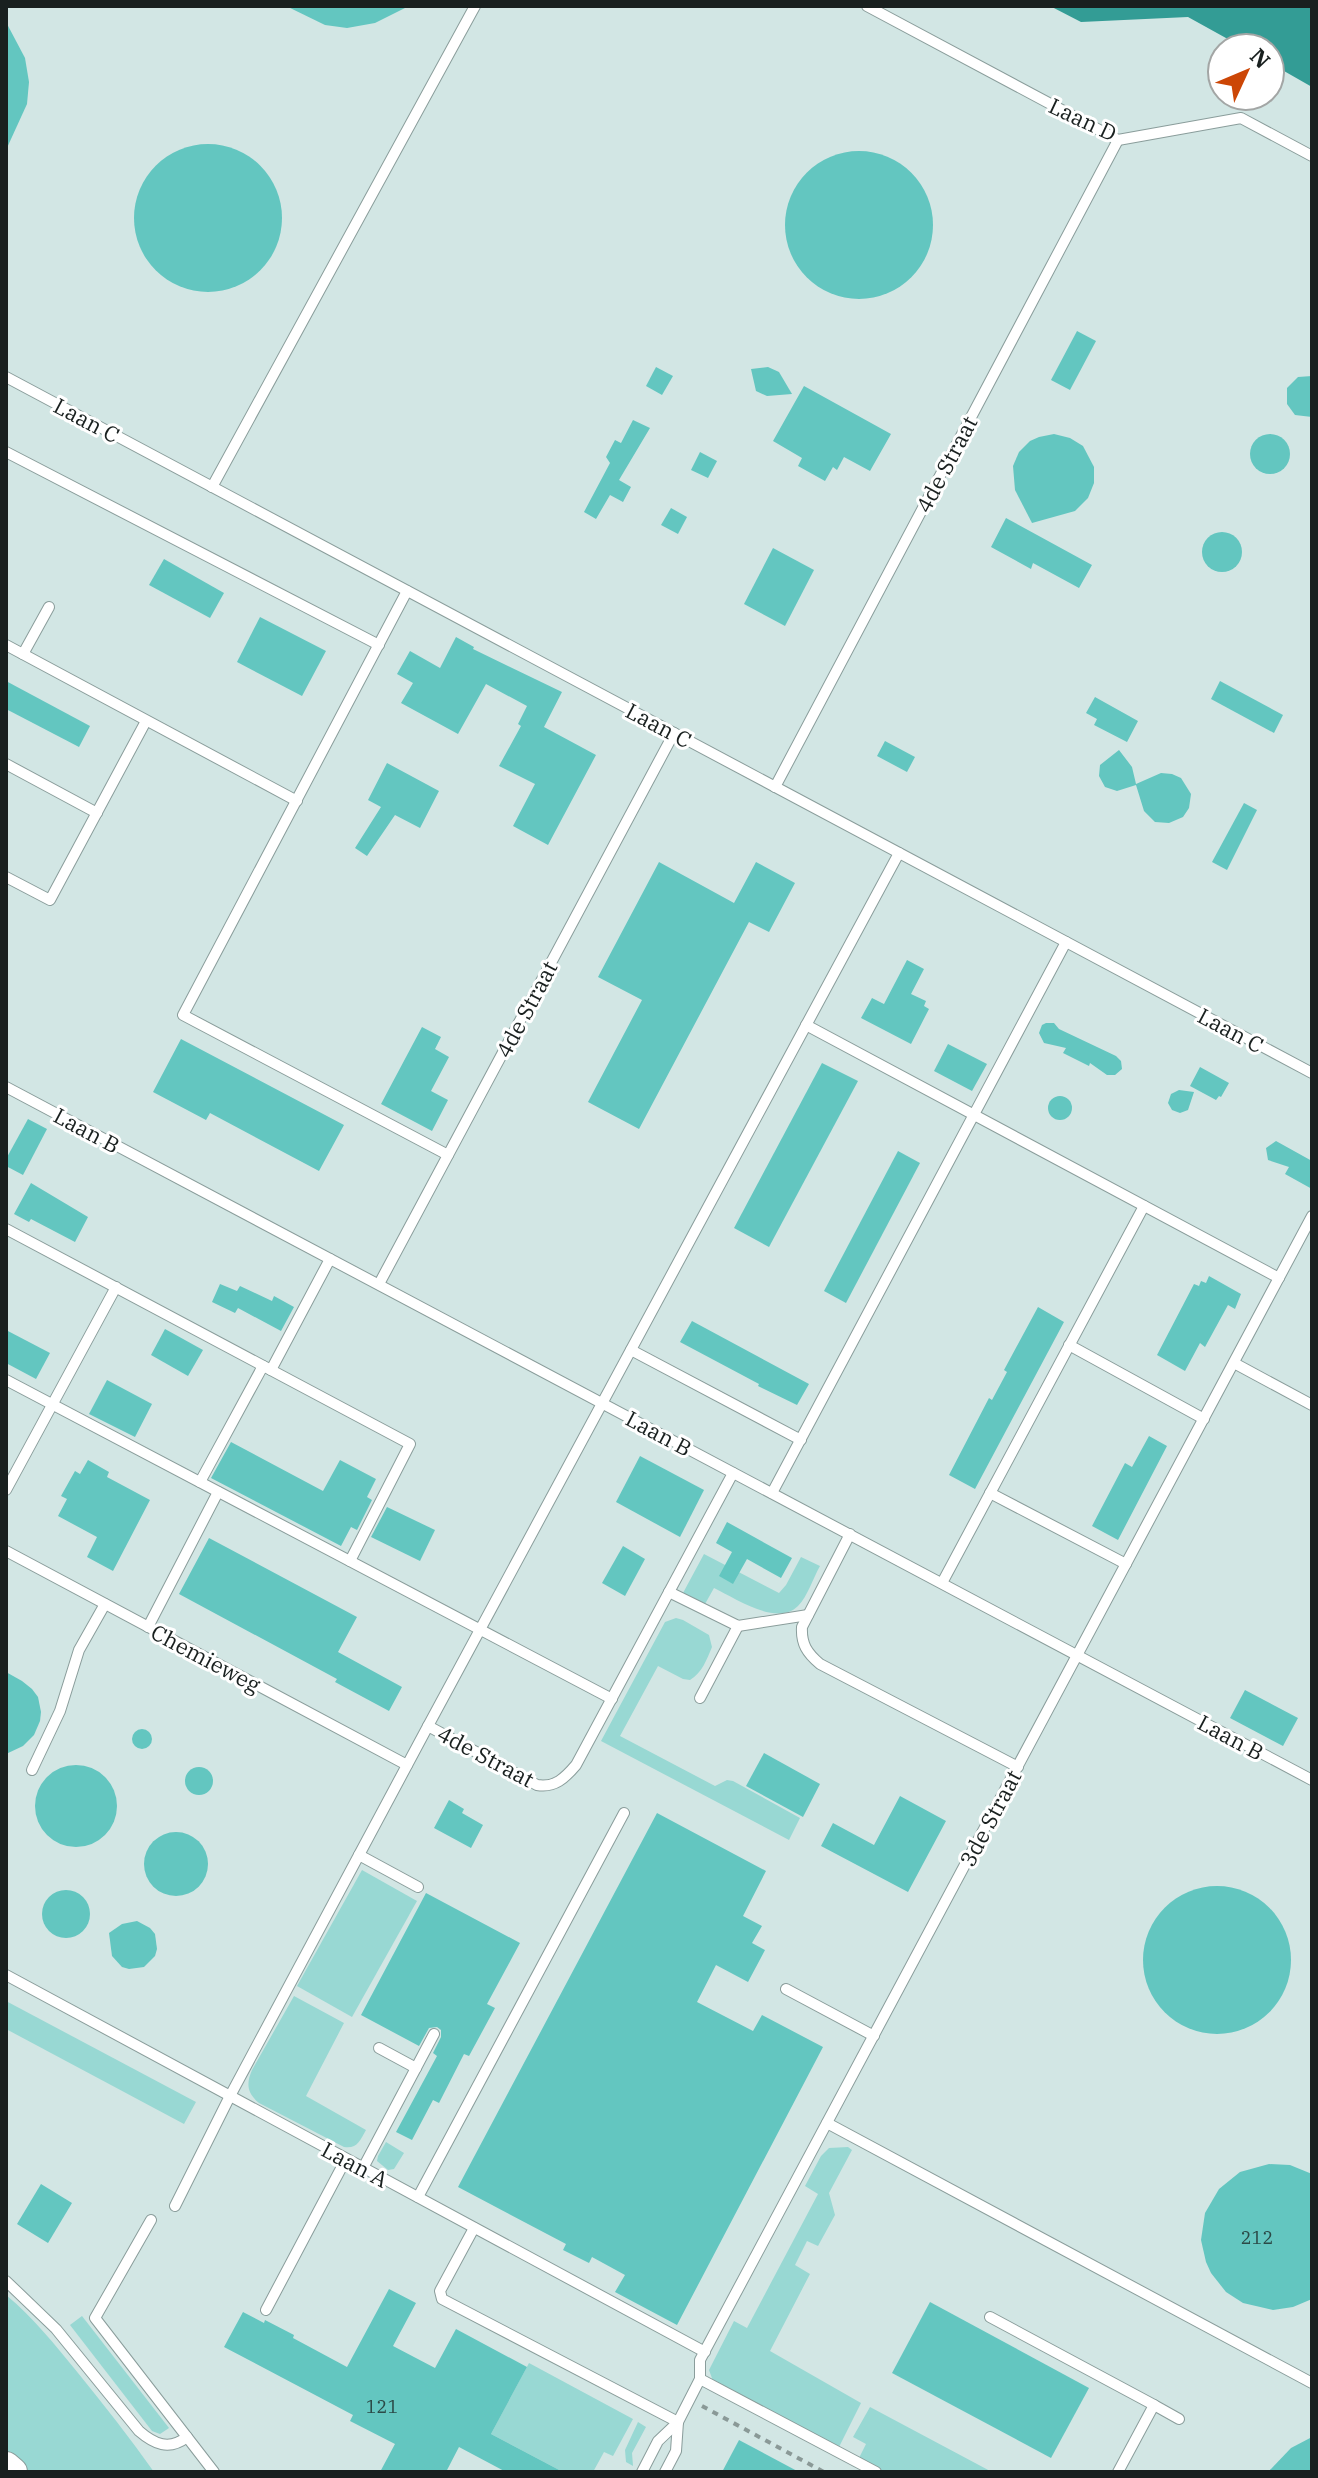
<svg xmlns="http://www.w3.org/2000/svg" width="1318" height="2478" viewBox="0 0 1318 2478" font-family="'IBM Plex Serif',serif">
<rect width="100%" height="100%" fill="#d2e6e4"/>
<g fill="#98d8d3">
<path d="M 704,1554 L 779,1593 L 786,1585 L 801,1557 L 820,1566 C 813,1578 808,1596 798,1606 C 777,1627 735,1598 714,1588 L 705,1604 L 683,1593 Z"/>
<path d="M 676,1618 L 683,1620 L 709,1635 L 712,1647 C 707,1659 702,1673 690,1680 L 683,1679 L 658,1666 L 620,1736 L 715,1786 L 727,1780 L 733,1781 L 800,1818 L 789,1840 L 601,1741 L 665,1622 Z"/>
<polygon points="362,1870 417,1901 352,2017 297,1986"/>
<path d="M 294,1996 L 344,2023 L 306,2096 L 366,2130 C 360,2141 357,2149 344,2147 L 259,2103 C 247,2093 246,2084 252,2070 Z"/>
<polygon points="6,2001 196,2102 184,2124 6,2029"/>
<polygon points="386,2142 404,2153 394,2169 388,2170 377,2161 378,2156"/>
<polygon points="829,2148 848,2147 852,2150 829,2193 835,2215 818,2246 807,2241 795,2265 810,2274 770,2351 861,2403 838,2449 713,2381 709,2370 734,2321 747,2328 818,2194 805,2186 821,2156"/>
<path d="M 6,2295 C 34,2318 55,2345 78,2373 C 104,2405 130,2438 154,2472 L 25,2472 L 6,2454 Z"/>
<polygon points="82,2316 169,2428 160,2434 152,2431 70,2325"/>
<polygon points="529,2363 633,2419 613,2456 604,2452 593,2472 563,2472 491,2434"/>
<polygon points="870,2407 992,2472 884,2472 859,2458 866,2444 853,2437"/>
<polygon points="638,2422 646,2427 632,2453 633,2466 626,2462 625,2450"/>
</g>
<polygon fill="#339c95" points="1050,6 1312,6 1312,87 1270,63 1270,48 1244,48 1188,17 1081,22"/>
<g fill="#63c6c0">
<polygon points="286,6 409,6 375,23 347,28 325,25"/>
<polygon points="6,22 25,58 29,82 27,104 6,150"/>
<circle cx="208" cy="218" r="74"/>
<circle cx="859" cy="225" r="74"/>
<polygon points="1077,331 1096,341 1070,390 1051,380"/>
<polygon points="656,367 673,376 662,395 646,386"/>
<polygon points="768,367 779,372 792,394 767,396 756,391 751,369"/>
<polygon points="1312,376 1312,417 1295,415 1287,404 1287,388 1298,377"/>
<polygon points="804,386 891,434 870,471 844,457 837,470 833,467 825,481 798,466 802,458 773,441"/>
<polygon points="633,420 650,428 619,480 631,487 623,502 610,495 596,519 584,512 610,463 606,457 615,440 621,443"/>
<circle cx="1270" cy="454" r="20"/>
<polygon points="1054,434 1070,438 1083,446 1094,467 1094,483 1088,498 1075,511 1032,523 1015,490 1013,466 1019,452 1030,441 1039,437"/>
<polygon points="700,452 717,461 708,478 691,470"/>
<polygon points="671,508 687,517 678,534 661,525"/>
<polygon points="1006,518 1092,565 1079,588 1033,563 1031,569 991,547"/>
<circle cx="1222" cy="552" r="20"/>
<polygon points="773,548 814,570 785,626 744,604"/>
<polygon points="164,559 224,593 210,618 149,585"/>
<polygon points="260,617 326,651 302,696 237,662"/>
<polygon points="456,637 474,647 473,649 562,692 544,727 596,755 548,845 513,826 535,784 499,766 521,726 518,724 527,706 486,684 458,734 401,703 413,683 397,674 410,651 440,668"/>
<polygon points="6,681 90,726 79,747 6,709"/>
<polygon points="1220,681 1283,715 1274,733 1211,699"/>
<polygon points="1095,697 1138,721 1127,742 1094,725 1097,719 1086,713"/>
<polygon points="885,741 915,757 907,772 877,756"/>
<polygon points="1119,750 1132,767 1136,784 1161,773 1172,774 1181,778 1191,794 1189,808 1183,817 1169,823 1155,822 1144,811 1136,785 1117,791 1105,787 1099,776 1100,765"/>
<polygon points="387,763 439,791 420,828 395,815 367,856 355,848 381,807 368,800"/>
<polygon points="1244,803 1257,810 1227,870 1212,862"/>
<polygon points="659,862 734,903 756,862 795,883 769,932 749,922 639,1129 588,1102 642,1000 598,977"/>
<polygon points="907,960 924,969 911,994 926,1001 924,1006 929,1009 911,1044 861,1018 872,998 884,1004"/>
<polygon points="1046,1023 1054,1023 1059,1029 1116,1056 1121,1061 1122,1069 1115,1075 1107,1075 1090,1063 1089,1066 1063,1053 1066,1048 1044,1043 1039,1033 1042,1025"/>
<polygon points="422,1027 441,1037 435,1049 449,1057 431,1091 448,1100 432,1131 381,1104"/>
<polygon points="181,1039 344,1125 319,1171 210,1113 206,1120 153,1092"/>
<polygon points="948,1044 987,1064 972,1091 934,1071"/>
<polygon points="822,1063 858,1081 769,1247 734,1228"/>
<polygon points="1200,1067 1229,1083 1221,1097 1219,1096 1216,1100 1190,1086"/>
<polygon points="1179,1090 1194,1092 1188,1110 1180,1113 1172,1110 1168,1103 1171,1094"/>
<circle cx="1060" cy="1108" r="12"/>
<polygon points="28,1119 47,1129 23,1175 6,1166 6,1159"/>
<polygon points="1276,1141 1312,1161 1312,1189 1285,1174 1289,1167 1268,1160 1266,1148"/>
<polygon points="898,1151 920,1163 846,1303 824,1291"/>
<polygon points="31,1183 88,1217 75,1242 31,1219 29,1222 14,1214"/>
<polygon points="1209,1276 1241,1294 1235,1309 1228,1305 1205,1347 1200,1343 1185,1371 1157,1355 1194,1284 1199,1286 1201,1281 1206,1283"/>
<polygon points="220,1284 237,1291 240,1286 272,1301 274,1296 294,1307 281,1331 238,1308 235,1313 212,1302"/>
<polygon points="1038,1307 1064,1322 975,1489 949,1475 989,1398 992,1400 1007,1372 1004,1370"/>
<polygon points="692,1321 809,1384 797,1405 758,1386 759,1384 680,1342"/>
<polygon points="165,1329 203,1350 188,1376 151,1355"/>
<polygon points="6,1330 50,1353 36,1379 6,1363"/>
<polygon points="107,1380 152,1404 135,1437 89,1414"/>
<polygon points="1149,1436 1167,1446 1118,1540 1092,1526 1125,1463 1132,1467"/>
<polygon points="231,1442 323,1491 340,1460 376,1479 367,1497 372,1500 357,1530 351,1527 341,1546 211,1478"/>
<polygon points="640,1456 704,1490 680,1537 616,1502"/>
<polygon points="88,1460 109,1472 107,1477 150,1500 113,1571 87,1557 97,1537 58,1516 67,1499 61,1496 75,1471 80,1474"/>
<polygon points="387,1507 435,1530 420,1561 371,1537"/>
<polygon points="727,1522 792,1558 781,1578 747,1559 733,1584 719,1576 732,1552 716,1543"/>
<polygon points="209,1538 357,1617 338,1652 402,1687 389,1711 335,1682 337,1679 179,1594"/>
<polygon points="623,1546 645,1559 625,1596 602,1583"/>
<polygon points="6,1672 22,1681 32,1689 38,1697 41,1712 40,1721 34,1735 23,1746 6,1754"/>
<polygon points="1245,1690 1298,1718 1283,1746 1230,1718"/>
<circle cx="142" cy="1739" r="10"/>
<polygon points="764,1753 820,1784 803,1817 746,1786"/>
<circle cx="76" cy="1806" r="41"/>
<circle cx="199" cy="1781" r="14"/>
<polygon points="900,1796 946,1821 908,1892 821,1846 833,1823 874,1845"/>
<polygon points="449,1800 464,1809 462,1813 483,1825 471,1848 434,1828"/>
<polygon points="657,1813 766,1871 743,1916 762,1926 752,1943 765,1950 748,1982 716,1965 697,2002 753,2031 762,2015 823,2047 677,2325 615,2292 625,2275 592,2257 589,2263 563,2250 566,2244 458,2187"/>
<circle cx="176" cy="1864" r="32"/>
<circle cx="1217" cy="1960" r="74"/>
<circle cx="66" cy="1914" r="24"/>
<polygon points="426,1893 520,1943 487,2004 495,2008 469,2056 464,2054 439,2103 433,2100 412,2140 396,2132 437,2056 433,2053 441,2037 441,2030 437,2027 429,2028 419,2046 361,2015"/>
<polygon points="137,1921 150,1928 155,1934 157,1949 155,1956 144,1967 129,1969 122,1967 112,1956 109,1933 122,1924"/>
<polygon points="1269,2164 1290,2165 1312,2174 1312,2299 1293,2307 1273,2310 1243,2303 1226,2292 1211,2273 1206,2262 1201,2240 1205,2213 1219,2189 1240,2172"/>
<polygon points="41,2184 72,2203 48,2243 17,2224"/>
<polygon points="389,2289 416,2303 393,2346 435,2368 456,2329 527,2367 491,2434 563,2472 506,2472 459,2447 446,2472 380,2472 395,2444 350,2421 353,2415 224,2347 243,2312 264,2323 265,2320 294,2335 293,2338 347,2367"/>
<polygon points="930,2302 1089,2388 1051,2458 892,2373"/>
<polygon points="1312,2437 1312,2472 1268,2472 1291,2448"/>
<polygon points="739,2440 799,2472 722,2472"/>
</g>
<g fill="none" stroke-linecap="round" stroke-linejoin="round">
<g stroke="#8a9d9b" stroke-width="12">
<g id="service">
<polyline points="867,6 1118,140 1241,118 1312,156"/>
<polyline points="6,377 1312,1073"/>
<polyline points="6,452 379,645"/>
<polyline points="212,487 475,6"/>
<polyline points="407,591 183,1015 448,1155"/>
<polyline points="6,645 297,801"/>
<polyline points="23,654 49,607"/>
<polyline points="6,764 97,813"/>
<polyline points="775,787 1118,140"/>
<polyline points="6,877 50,900 146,721"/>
<polyline points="806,1025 1279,1278"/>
<polyline points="6,1087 1312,1780"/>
<polyline points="6,1229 410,1444 350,1561"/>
<polyline points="379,1284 674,733"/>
<polyline points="1069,1345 1204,1419"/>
<polyline points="631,1350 801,1440"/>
<polyline points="1234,1363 1312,1405"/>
<polyline points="271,1370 330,1259"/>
<polyline points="6,1380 612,1699"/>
<polyline points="200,1482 263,1366"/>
<polyline points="6,1490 116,1287"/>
<polyline points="772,1493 1066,942"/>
<polyline points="990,1493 1126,1564"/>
<path d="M 850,1534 L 802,1627 C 801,1644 807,1653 820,1664 L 1018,1767"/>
<polyline points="6,1551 407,1765"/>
<polyline points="942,1583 1144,1206"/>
<polyline points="669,1592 738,1626 808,1615"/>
<polyline points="148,1627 218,1492"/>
<polyline points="700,1698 738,1626"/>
<polyline points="428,1726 899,853"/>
<polyline points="32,1770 60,1711 79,1650 105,1604"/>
<polyline points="359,1855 418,1887"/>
<polyline points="6,1975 705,2352"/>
<polyline points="786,1989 874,2036"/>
<polyline points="379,2048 416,2068"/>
<polyline points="827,2123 1312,2383"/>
<polyline points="363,2168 434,2034"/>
<polyline points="418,2197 624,1813"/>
<path d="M 175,2206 L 230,2096 L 428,1726 L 537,1785 C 555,1788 565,1778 576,1765 L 733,1473"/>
<polyline points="151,2220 95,2318 214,2472"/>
<polyline points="474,2228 440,2291 442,2299 678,2422"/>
<path d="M 6,2281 L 56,2329 L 139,2431 C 154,2444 169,2451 187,2437"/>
<polyline points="266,2310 346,2159"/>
<polyline points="990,2317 1154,2405 1118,2472"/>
<polyline points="700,2379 876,2472"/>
<polyline points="1154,2405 1179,2419"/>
<polyline points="642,2472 658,2441 678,2422 700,2379 700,2360 1312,1216"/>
<polyline points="665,2472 676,2451 678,2422"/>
</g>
</g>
<g stroke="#8a9d9b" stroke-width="30">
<polyline id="secondary" points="6,2466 13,2472"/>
</g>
<polyline stroke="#8a9997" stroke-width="4" stroke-dasharray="6 6" stroke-linecap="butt" points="702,2406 824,2472"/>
<use href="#service" stroke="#fff" stroke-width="10"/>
<use href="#secondary" stroke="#fff" stroke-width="28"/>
</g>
<g text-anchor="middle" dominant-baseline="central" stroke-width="6" stroke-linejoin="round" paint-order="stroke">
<g font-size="18" fill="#2c4a47">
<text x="1257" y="2237">212</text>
<text x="382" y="2406">121</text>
</g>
<g font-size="22" fill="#19201f" stroke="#fff">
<text transform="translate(1083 119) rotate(25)">Laan D</text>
<text transform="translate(87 420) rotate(28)">Laan C</text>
<text transform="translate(946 464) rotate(-62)">4de Straat</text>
<text transform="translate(659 725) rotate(28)">Laan C</text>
<text transform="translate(526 1009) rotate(-62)">4de Straat</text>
<text transform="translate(1231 1030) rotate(28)">Laan C</text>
<text transform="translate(87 1130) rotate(28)">Laan B</text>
<text transform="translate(659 1433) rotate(28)">Laan B</text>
<text transform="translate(206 1658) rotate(28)">Chemieweg</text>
<text transform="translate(1231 1737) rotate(28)">Laan B</text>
<text transform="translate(486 1756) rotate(28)">4de Straat</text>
<text transform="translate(990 1818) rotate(-62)">3de Straat</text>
<text transform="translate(355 2164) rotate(28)">Laan A</text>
</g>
</g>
<rect width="1318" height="2478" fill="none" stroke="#19201f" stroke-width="16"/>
<g transform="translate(1246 72) rotate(46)"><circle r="38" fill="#ffffff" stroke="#a3a6a5" stroke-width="2"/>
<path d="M0-6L14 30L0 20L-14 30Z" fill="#cc4606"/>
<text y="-12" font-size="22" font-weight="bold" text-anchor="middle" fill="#19201f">N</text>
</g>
</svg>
